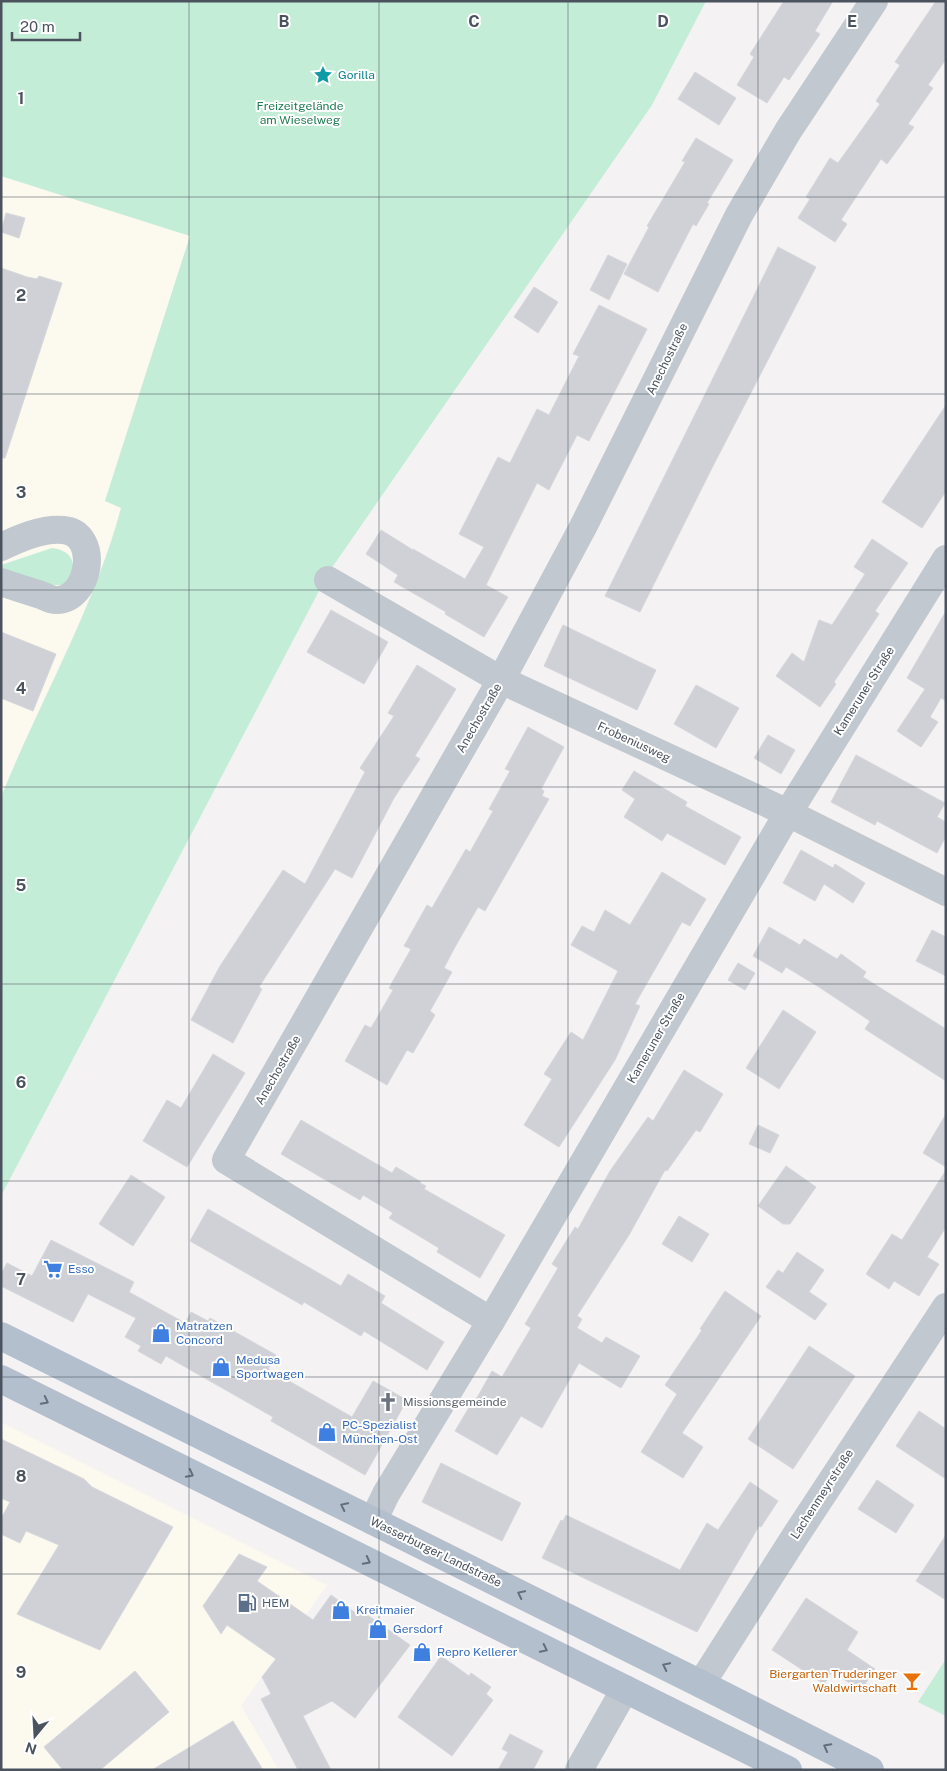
<svg xmlns="http://www.w3.org/2000/svg" width="947" height="1771" viewBox="0 0 947 1771" font-family="'Public Sans',sans-serif">
<rect width="100%" height="100%" fill="#f4f2f2"/>
<g fill="#fcf9ee">
<polygon points="1,176 190,236 105,500 121,508 112,541 80,621 22,747 1,797"/>
<polygon points="1,1422 327,1585 241,1706 279,1770 1,1770"/>
</g>
<g fill="#c4edd7">
<path d="M 1,1 L 706,1 L 652,105 L 329,572 L 1,1196 L 1,797 C 40,701 94,609 121,508 L 105,501 L 190,236 L 1,176 Z"/>
<path d="M 52,548 C 68,550 75,558 73,574 L 63,585 L 48,585 L 1,569 L 1,565 Z"/>
<polygon points="946,1659 946,1716 918,1702"/>
</g>
<g fill="#cfd1d6" stroke="#d6d7dc">
<polygon points="784,1 833,1 815,31 820,34 789,80 784,77 767,103 737,85 754,57 750,54"/>
<polygon points="936,1 946,1 946,59 928,85 933,88 908,124 914,127 887,164 881,159 841,220 847,224 835,242 798,218 810,199 806,197 830,158 838,163 880,104 876,101 900,65 895,62"/>
<polygon points="695,72 736,98 719,125 678,99"/>
<polygon points="696,138 733,160 707,203 709,204 696,226 693,224 658,292 624,274 649,227 647,226 685,162 682,161"/>
<polygon points="6,213 25,218 19,238 1,232"/>
<polygon points="778,247 816,267 712,468 640,612 605,596"/>
<polygon points="608,255 627,264 609,300 590,290"/>
<polygon points="1,268 27,277 37,279 39,276 62,283 5,458 1,458"/>
<polygon points="534,287 558,302 538,333 514,317"/>
<polygon points="599,305 647,329 589,441 577,435 549,490 537,483 486,585 508,597 484,637 445,614 446,612 394,582 398,575 366,554 381,530 413,550 413,549 465,579 484,547 459,534 498,457 510,463 537,409 549,415 579,356 573,354"/>
<polygon points="946,405 946,491 922,528 882,502"/>
<polygon points="872,539 908,563 875,611 879,614 834,682 836,684 820,707 776,676 792,653 804,662 819,620 832,625 865,574 854,567"/>
<polygon points="331,610 388,642 364,684 307,652"/>
<polygon points="946,611 946,701 941,698 930,717 938,722 921,747 897,731 925,689 907,678"/>
<polygon points="563,625 656,670 637,710 544,666"/>
<polygon points="1,632 56,654 33,711 1,698"/>
<polygon points="417,665 456,689 415,756 420,759 394,798 352,878 335,869 259,987 262,989 233,1043 191,1020 220,966 283,870 305,884 365,772 360,768 394,716 388,713"/>
<polygon points="696,685 739,708 716,748 674,724"/>
<polygon points="528,727 564,747 541,789 544,791 542,796 549,799 485,911 478,907 455,947 444,968 452,972 430,1011 435,1015 413,1053 407,1050 387,1085 345,1061 365,1025 371,1028 393,990 389,988 411,949 404,946 427,905 432,908 466,849 470,852 493,811 489,809 510,771 505,769"/>
<polygon points="768,735 795,750 781,774 754,758"/>
<polygon points="856,755 945,803 937,817 946,822 946,836 937,853 877,821 875,825 831,802"/>
<polygon points="634,771 687,802 685,806 741,837 725,865 667,833 662,841 624,817 635,799 622,790"/>
<polygon points="801,850 833,868 835,864 865,883 853,903 824,884 815,901 783,883"/>
<polygon points="662,872 706,899 690,926 682,922 635,1004 640,1006 615,1060 559,1147 524,1125 552,1079 544,1074 571,1032 583,1040 618,971 571,945 582,926 594,932 605,910 630,925"/>
<polygon points="769,927 800,945 804,939 837,959 841,954 866,972 863,977 946,1029 946,1081 865,1029 870,1021 819,987 786,967 782,973 753,956"/>
<polygon points="932,930 946,937 946,976 916,961"/>
<polygon points="738,963 755,973 745,990 728,980"/>
<polygon points="783,1010 816,1032 779,1089 746,1068"/>
<polygon points="213,1054 245,1073 187,1167 143,1141 167,1100 181,1108"/>
<polygon points="684,1070 723,1094 700,1132 696,1130 667,1171 665,1170 629,1235 577,1316 582,1319 577,1328 602,1343 606,1337 640,1356 621,1388 579,1363 542,1428 521,1416 497,1455 455,1431 471,1404 473,1405 492,1371 502,1377 531,1328 525,1324 558,1268 552,1264 575,1227 578,1229 610,1171 648,1117 653,1121"/>
<polygon points="946,1114 946,1167 923,1153"/>
<polygon points="301,1120 392,1173 396,1167 421,1182 420,1183 426,1186 424,1189 505,1235 480,1278 437,1252 439,1248 389,1218 393,1213 363,1195 360,1200 281,1154"/>
<polygon points="758,1125 779,1135 770,1153 749,1144"/>
<polygon points="786,1166 816,1187 790,1224 783,1224 758,1206"/>
<polygon points="946,1170 946,1227 927,1257 939,1264 919,1296 894,1281 889,1289 866,1274 892,1234 902,1240"/>
<polygon points="131,1175 165,1197 133,1246 99,1224"/>
<polygon points="208,1209 341,1286 348,1274 385,1296 381,1303 444,1342 427,1370 364,1331 361,1336 304,1302 302,1305 190,1241"/>
<polygon points="679,1216 709,1234 692,1262 662,1244"/>
<polygon points="51,1240 134,1282 129,1292 185,1323 191,1312 208,1321 210,1318 276,1355 268,1369 352,1417 373,1381 407,1400 365,1475 271,1421 273,1417 166,1356 161,1364 138,1351 141,1346 125,1337 136,1318 88,1294 73,1322 1,1286 1,1274 7,1263 32,1276"/>
<polygon points="797,1252 824,1270 809,1292 827,1304 815,1320 766,1287 778,1270 783,1273"/>
<polygon points="725,1291 761,1316 682,1433 703,1447 683,1478 641,1452 677,1394 665,1385 702,1330 700,1329"/>
<polygon points="809,1346 855,1376 793,1469 748,1439"/>
<polygon points="919,1411 946,1429 946,1479 896,1446"/>
<polygon points="1,1439 84,1479 92,1487 173,1527 100,1650 17,1614 59,1545 26,1531 20,1543 1,1534 1,1519 10,1502 1,1498"/>
<polygon points="441,1463 521,1503 502,1541 422,1502"/>
<polygon points="877,1480 914,1505 896,1533 858,1509"/>
<polygon points="750,1482 778,1501 761,1527 759,1526 697,1632 542,1558 561,1520 563,1521 566,1515 680,1570 707,1523 718,1530"/>
<polygon points="946,1535 946,1600 916,1581"/>
<polygon points="239,1554 267,1567 257,1581 313,1620 331,1595 357,1614 360,1610 410,1645 355,1718 332,1701 303,1716 331,1770 298,1770 261,1699 271,1694 262,1677 276,1659 227,1625 221,1634 203,1606"/>
<polygon points="806,1598 858,1632 847,1650 875,1669 861,1690 832,1672 824,1684 772,1650"/>
<polygon points="441,1656 469,1676 471,1673 491,1687 486,1694 493,1700 452,1756 398,1717"/>
<polygon points="135,1671 169,1712 100,1770 63,1770 44,1747"/>
<polygon points="233,1721 263,1770 152,1770"/>
<polygon points="510,1734 543,1751 533,1770 498,1770 508,1752 502,1749"/>
</g>
<g fill="none" stroke-linecap="round" stroke-linejoin="round">
<g stroke="#c1c8cf" stroke-width="28">
<path d="M 1,547 C 20,538 43,528 63,530 C 101,533 90,601 56,600 C 51,600 46,597 41,595 C 28,591 15,587 1,582"/>
<polyline points="328,580 501,680 788,813 946,892"/>
<polyline points="491,1321 226,1160 501,680 583,527 739,215 788,131 874,1"/>
<polyline points="373,1521 386,1494 491,1321 788,813 946,559"/>
<polyline points="701,1684 796,1535 946,1307"/>
<polyline points="579,1770 625,1689"/>
</g>
<g stroke="#b4bfce" stroke-width="28">
<polyline points="1,1336 701,1684 870,1770"/>
<polyline points="1,1379 788,1770"/>
</g>
</g>
<defs><path id="oneway-chevron" d="M-2-3.5L2.5 0L-2 3.5" fill="none" stroke-width="1.6" stroke-linecap="round" stroke-linejoin="round" transform="scale(1.25)"/></defs>
<g stroke="#646e7a">
<use href="#oneway-chevron" transform="translate(45 1401) rotate(27)"/>
<use href="#oneway-chevron" transform="translate(190 1474) rotate(27)"/>
<use href="#oneway-chevron" transform="translate(344 1506) rotate(-154)"/>
<use href="#oneway-chevron" transform="translate(367 1561) rotate(27)"/>
<use href="#oneway-chevron" transform="translate(521 1594) rotate(-154)"/>
<use href="#oneway-chevron" transform="translate(544 1649) rotate(26)"/>
<use href="#oneway-chevron" transform="translate(666 1666) rotate(-154)"/>
<use href="#oneway-chevron" transform="translate(827 1747) rotate(-152)"/>
</g>
<path fill="none" stroke="#4a535e" stroke-width="1" stroke-opacity="0.55" d="M 189,1 L 189,1770M 379,1 L 379,1770M 568,1 L 568,1770M 758,1 L 758,1770M 1,197 L 946,197M 1,394 L 946,394M 1,590 L 946,590M 1,787 L 946,787M 1,984 L 946,984M 1,1181 L 946,1181M 1,1377 L 946,1377M 1,1574 L 946,1574"/>
<defs>
<g id="sight-bare" transform="scale(1.5)"><path d="M0-6L1.8-2.2L6-1.7L2.9 1.2L3.7 5.4L0 3.3L-3.7 5.4L-2.9 1.2L-6-1.7L-1.8-2.2Z" fill="#0f9aa8" stroke="#fff" stroke-width="2.5" paint-order="stroke"/></g>
<g id="supermarket-bare" transform="scale(1.5)"><path d="M-6-5.5h2.5l.6 2H6L4.5 2H-2.5L-4.4-4H-6ZM-1.5 3.2a1.3 1.3 0 1 0 .1 0ZM3 3.2a1.3 1.3 0 1 0 .1 0Z" fill="#3f7fe0" stroke="#fff" stroke-width="2.5" paint-order="stroke"/></g>
<g id="shop-bare" transform="scale(1.5)"><path d="M-5-2.5h2.3a2.7 3.5 0 0 1 5.4 0H5L5.5 6h-11ZM-1.5-2.5h3a1.5 2.3 0 0 0-3 0Z" fill="#3f7fe0" stroke="#fff" stroke-width="2.5" paint-order="stroke"/></g>
<g id="church-bare" transform="scale(1.5)"><path d="M-1.2-6h2.4v3.5h3.3v2.4h-3.3V6h-2.4V-.1h-3.3v-2.4h3.3Z" fill="#6b7280" stroke="#fff" stroke-width="2.5" paint-order="stroke"/></g>
<g id="fuel-bare" transform="scale(1.5)"><path d="M-5.5-6h7V0h2V4h1.3V-2.5L3-4.5l.8-.8L6-3V5H2.5V1h-1V6h-7ZM-4.2-4.7v3.2H.2V-4.7Z" fill="#5c6f8a" stroke="#fff" stroke-width="2.5" paint-order="stroke"/></g>
<g id="bar-bare" transform="scale(1.5)"><path d="M-6-5H6L.8 .8V4.5H3.5V6h-7V4.5H-.8V.8Z" fill="#e8710a" stroke="#fff" stroke-width="2.5" paint-order="stroke"/></g>
</defs>
<g fill-rule="evenodd">
<use href="#sight-bare" x="323" y="75"/>
<use href="#supermarket-bare" x="53" y="1269"/>
<use href="#shop-bare" x="161" y="1333"/>
<use href="#shop-bare" x="221" y="1367"/>
<use href="#church-bare" x="388" y="1402"/>
<use href="#shop-bare" x="327" y="1432"/>
<use href="#fuel-bare" x="247" y="1603"/>
<use href="#shop-bare" x="341" y="1610"/>
<use href="#shop-bare" x="378" y="1629"/>
<use href="#shop-bare" x="422" y="1652"/>
<use href="#bar-bare" x="912" y="1681"/>
</g>
<g text-anchor="middle" dominant-baseline="central" stroke-width="4" stroke-linejoin="round" paint-order="stroke">
<g font-size="12" fill="#0d838f" stroke="#fff" text-anchor="start">
<text x="338" y="75">Gorilla</text>
</g>
<g font-size="12" fill="#1e7c54" stroke="#fff">
<text x="300" y="106">Freizeitgelände<tspan x="300" dy="14">am Wieselweg</tspan></text>
</g>
<g font-size="12" fill="#4a535e" stroke="#fff">
<text transform="translate(667 359) rotate(-64)">Anechostraße</text>
<text transform="translate(864 691) rotate(-58)">Kameruner Straße</text>
<text transform="translate(479 718) rotate(-60)">Anechostraße</text>
<text transform="translate(634 742) rotate(25)">Frobeniusweg</text>
<text transform="translate(656 1038) rotate(-60)">Kameruner Straße</text>
<text transform="translate(278 1070) rotate(-60)">Anechostraße</text>
<text transform="translate(822 1494) rotate(-57)">Lachenmeyrstraße</text>
<text transform="translate(436 1552) rotate(26)">Wasserburger Landstraße</text>
</g>
<g font-size="12" fill="#366cbe" stroke="#fff" text-anchor="start">
<text x="68" y="1269">Esso</text>
<text x="176" y="1326">Matratzen<tspan x="176" dy="14">Concord</tspan></text>
<text x="236" y="1360">Medusa<tspan x="236" dy="14">Sportwagen</tspan></text>
<text x="342" y="1425">PC-Spezialist<tspan x="342" dy="14">München-Ost</tspan></text>
<text x="356" y="1610">Kreitmaier</text>
<text x="393" y="1629">Gersdorf</text>
<text x="437" y="1652">Repro Kellerer</text>
</g>
<g font-size="12" fill="#5b616d" stroke="#fff" text-anchor="start">
<text x="403" y="1402">Missionsgemeinde</text>
</g>
<g font-size="12" fill="#4e5e75" stroke="#fff" text-anchor="start">
<text x="262" y="1603">HEM</text>
</g>
<g font-size="12" fill="#c56008" stroke="#fff" text-anchor="end">
<text x="897" y="1674">Biergarten Truderinger<tspan x="897" dy="14">Waldwirtschaft</tspan></text>
</g>
</g>
<g font-size="16" text-anchor="middle" font-weight="bold" fill="#4a535e" stroke="#fff" stroke-width="4" stroke-linejoin="round" paint-order="stroke">
<text x="284" y="27">B</text>
<text x="474" y="27">C</text>
<text x="663" y="27">D</text>
<text x="852" y="27">E</text>
<text x="21" y="104">1</text>
<text x="21" y="301">2</text>
<text x="21" y="498">3</text>
<text x="21" y="694">4</text>
<text x="21" y="891">5</text>
<text x="21" y="1088">6</text>
<text x="21" y="1285">7</text>
<text x="21" y="1482">8</text>
<text x="21" y="1678">9</text>
</g>
<rect width="947" height="1771" fill="none" stroke="#4a535e" stroke-width="5"/>
<g transform="translate(35 1736) rotate(198)" stroke="#ffffff" stroke-width="4" paint-order="stroke">
<path d="M0-4L9 19L0 12L-9 19Z" fill="#4a535e"/>
<text y="-8" font-size="14" font-weight="bold" text-anchor="middle" fill="#4a535e">N</text>
</g>
<path d="M12 32v8h68v-8" fill="none" stroke="#4a535e" stroke-width="2.5"/>
<text x="20" y="32" font-size="15" fill="#4a535e" stroke="#ffffff" stroke-width="4" paint-order="stroke">20 m</text>
</svg>
